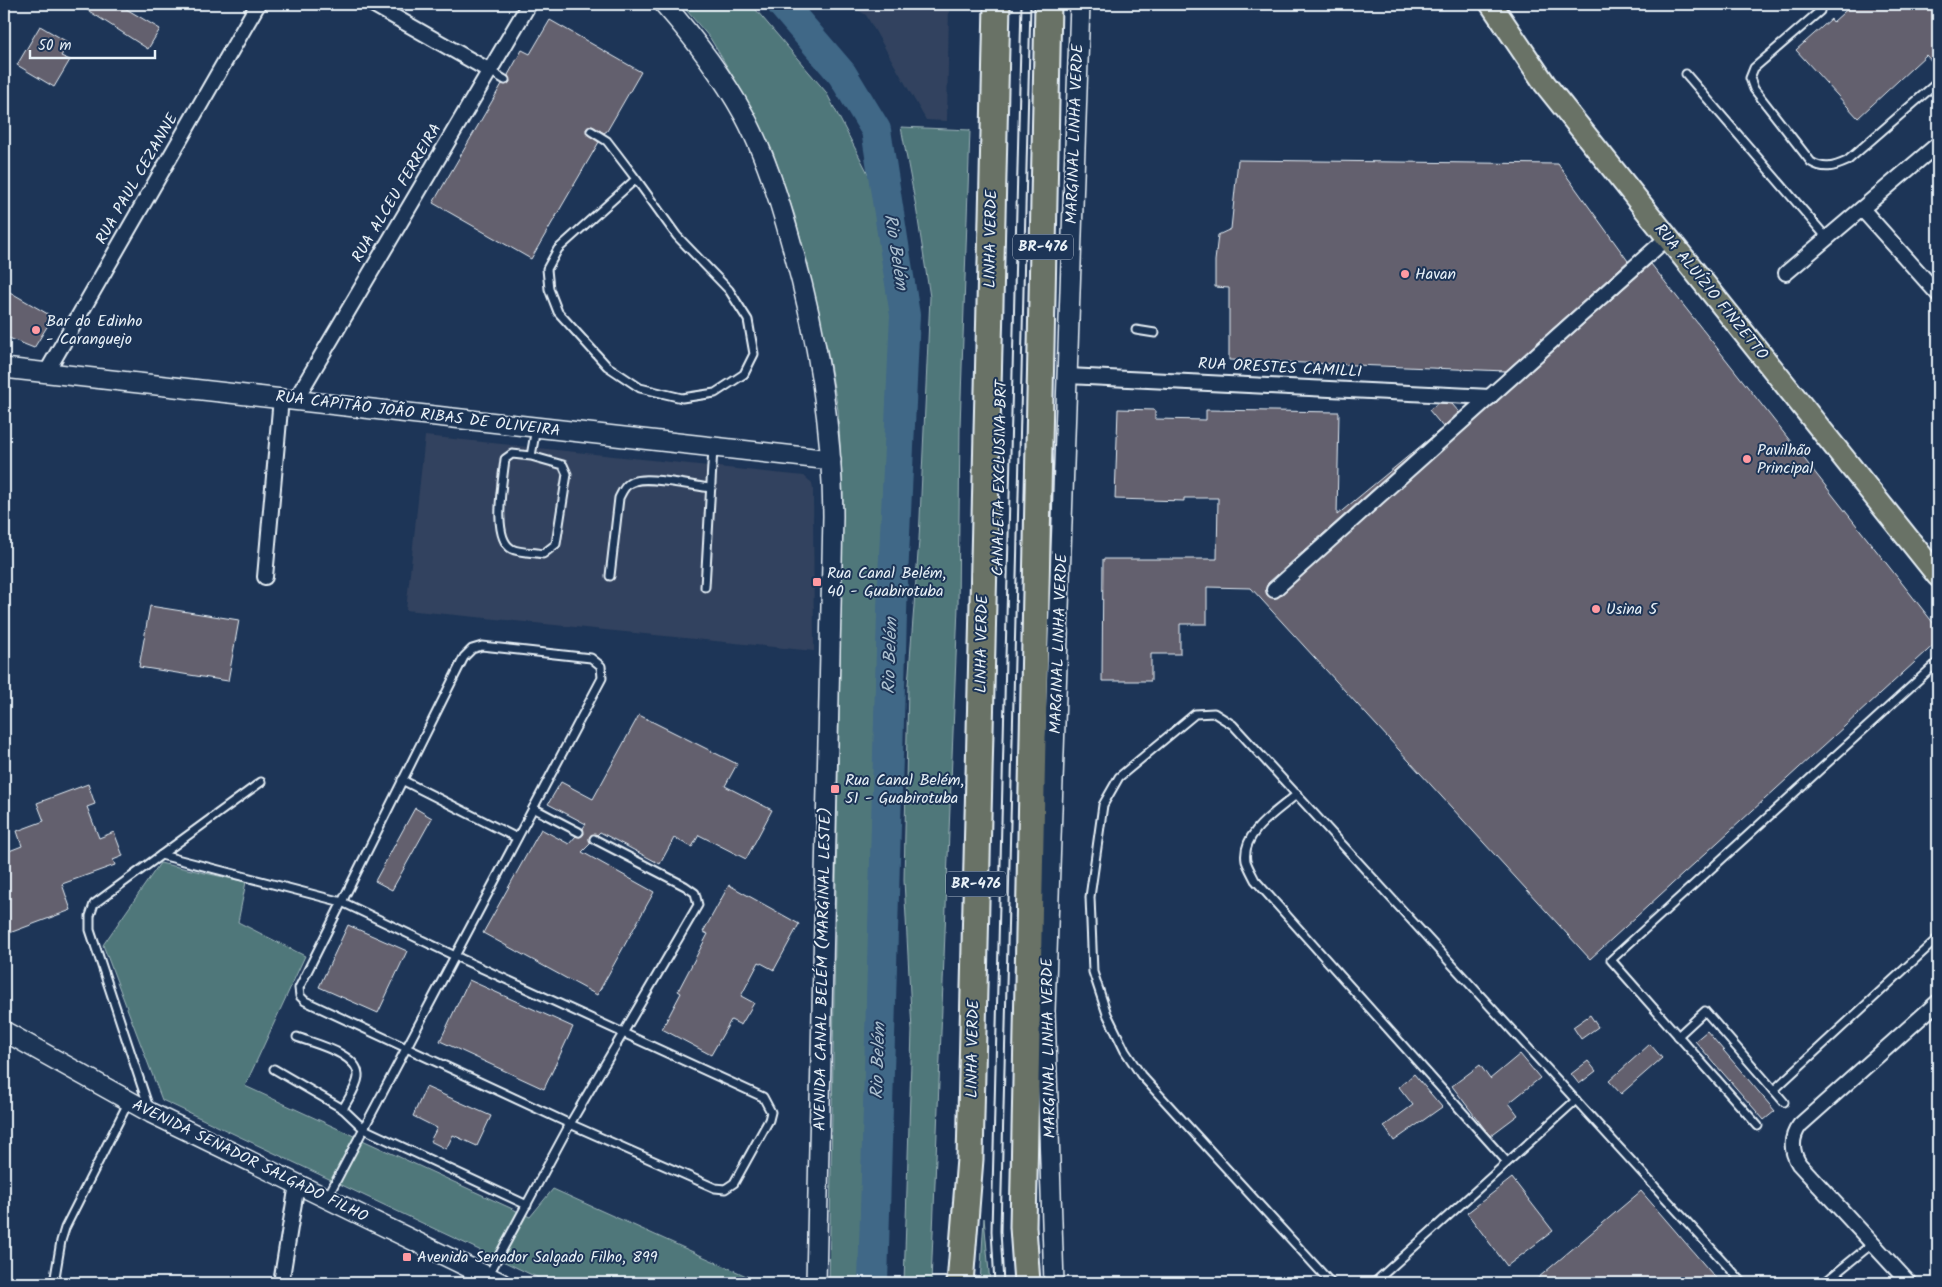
<svg xmlns="http://www.w3.org/2000/svg" width="1942" height="1287" viewBox="0 0 1942 1287" font-family="Kalam,sans-serif">
<rect width="100%" height="100%" fill="#1d3557"/>
<filter id="ink" filterUnits="userSpaceOnUse"><feTurbulence type="fractalNoise" baseFrequency=".02" numOctaves="2"/><feDisplacementMap in="SourceGraphic" scale="10" xChannelSelector="R" yChannelSelector="G"/><feConvolveMatrix kernelMatrix="1 2 1 2 8 2 1 2 1" color-interpolation-filters="sRGB"/></filter>
<g filter="url(#ink)">
<g fill="#32425e">
<polygon points="847,4 949,4 947,121 926,120 866,15"/>
<polygon points="425,436 804,476 812,483 813,490 814,651 406,610"/>
</g>
<g fill="#50777a" stroke="#9cb4b9">
<polygon points="681,4 751,4 826,92 873,183 896,315 866,1283 829,1283 843,494 838,410 828,353 795,216 773,152 746,98 710,38"/>
<polygon points="901,127 970,130 960,427 958,607 931,1283 904,1283 912,1031 904,880 908,685 919,540 930,297 916,207"/>
<polygon points="160,863 246,882 238,922 305,956 245,1086 530,1217 553,1189 762,1283 549,1283 162,1100 103,945"/>
<polygon points="984,1218 990,1283 980,1283"/>
</g>
<g fill="none" stroke-linecap="round" stroke-linejoin="round">
<polyline stroke="#3f6787" stroke-width="30" points="782,4 842,74 876,130 905,315 893,579 873,1283"/>
</g>
<g fill="#63606e" stroke="#e8f1f8">
<polygon points="78,4 118,4 160,29 148,49"/>
<polygon points="1853,4 1938,4 1938,68 1926,55 1858,118 1796,50 1831,19 1833,22"/>
<polygon points="550,20 641,72 607,131 604,133 592,126 586,129 587,134 599,142 531,259 433,203 502,84 510,82 508,75 522,50 530,54"/>
<polygon points="40,26 69,43 61,56 70,60 54,87 17,65"/>
<polygon points="1238,160 1558,164 1628,261 1506,371 1229,360 1229,288 1215,287 1215,261 1218,235 1231,229"/>
<polygon points="1651,264 1938,629 1938,641 1590,959 1251,588 1207,587 1207,624 1180,624 1180,654 1151,654 1151,681 1102,681 1103,559 1217,559 1218,498 1184,498 1184,501 1115,499 1118,409 1155,410 1155,419 1206,420 1206,410 1339,412 1337,515 1440,430 1268,583 1266,588 1267,595 1276,598"/>
<polygon points="8,291 53,317 34,348 4,336 4,300"/>
<polygon points="1438,403 1452,404 1459,412 1443,427 1429,410"/>
<polygon points="150,606 239,620 228,681 139,667"/>
<polygon points="639,715 737,764 725,786 772,810 746,859 699,835 692,847 674,838 660,864 600,832 597,835 591,835 589,839 591,843 582,852 654,892 597,995 483,933 541,829 569,844 576,836 580,837 584,834 583,828 586,824 548,804 561,782 593,799"/>
<polygon points="88,784 95,804 87,807 99,838 114,832 123,856 113,860 115,865 62,884 71,910 4,935 4,853 22,846 17,831 44,821 37,803"/>
<polygon points="415,808 432,818 392,890 375,881"/>
<polygon points="729,885 799,924 774,970 759,962 741,996 754,1003 741,1025 731,1020 711,1055 662,1029 681,993 678,991 708,934 703,932"/>
<polygon points="348,925 407,951 378,1013 319,987"/>
<polygon points="469,980 573,1027 544,1089 440,1041"/>
<polygon points="1590,1015 1598,1027 1581,1039 1573,1027"/>
<polygon points="1707,1031 1775,1111 1764,1120 1695,1041"/>
<polygon points="1650,1044 1662,1058 1621,1094 1609,1081"/>
<polygon points="1520,1054 1540,1078 1509,1103 1518,1115 1490,1136 1452,1086 1480,1065 1490,1079"/>
<polygon points="1588,1061 1596,1071 1579,1084 1571,1074"/>
<polygon points="1414,1074 1442,1107 1394,1141 1384,1126 1413,1105 1399,1087"/>
<polygon points="426,1087 491,1116 477,1146 453,1135 446,1149 430,1141 437,1128 413,1116"/>
<polygon points="1512,1178 1553,1231 1507,1266 1467,1213"/>
<polygon points="1641,1191 1720,1283 1532,1283"/>
</g>
<g fill="none" stroke-linecap="round" stroke-linejoin="round">
<g stroke="#e8f1f8" stroke-width="11">
<g id="lane">
<path d="M 1820,11 L 1754,68 L 1750,78 L 1754,89 L 1811,162 C 1824,170 1834,167 1847,161 L 1938,82"/>
<polyline points="490,71 505,80"/>
<polyline points="1686,74 1827,238"/>
<polyline points="591,131 607,141 617,154 636,179 677,236 729,290 748,320 754,354 744,374 715,393 682,398 640,388 607,366 558,312 549,289 547,269 558,249 636,179"/>
<polyline points="1136,330 1155,333"/>
<path d="M 531,456 L 512,454 L 505,459 C 503,479 491,538 512,549 C 520,553 534,552 543,554 L 556,544 L 567,474 L 563,465 L 531,456 L 536,428"/>
<path d="M 610,576 L 619,498 C 623,490 626,483 635,481 C 650,476 693,486 711,488"/>
<polyline points="705,587 713,448"/>
<polyline points="402,780 517,838"/>
<path d="M 1297,794 C 1278,811 1241,832 1246,861 C 1248,867 1252,874 1255,880 L 1507,1162"/>
<polyline points="533,808 579,832"/>
<polyline points="161,855 342,902 464,657 472,649 482,646 591,658 601,666 602,678 327,1198"/>
<polygon points="342,902 455,956 763,1097 771,1112 769,1120 734,1183 725,1189 715,1188 570,1124 305,1001 300,996 299,988"/>
<polyline points="1678,1036 1705,1011 1784,1102"/>
<path d="M 297,1037 C 315,1044 360,1054 358,1077 C 357,1087 348,1099 343,1109"/>
<polyline points="274,1069 343,1109 364,1129 527,1205"/>
<polyline points="1774,1090 1938,938"/>
<polyline points="149,1108 90,930 90,916 94,904 261,782"/>
<polyline points="1758,1126 1611,960 1938,662"/>
<polyline points="488,1276 570,1124 698,905 695,893 685,886 594,839"/>
<polyline points="54,1283 61,1241 65,1228 129,1101"/>
<polyline points="999,1283 996,1231 1026,4"/>
<polyline points="1331,1283 1141,1075 1125,1051 1107,1014 1093,972 1090,897 1103,805 1119,777 1195,714 1214,713 1233,725 1743,1283"/>
<polyline points="1374,1283 1576,1100"/>
<polyline points="1824,1283 1873,1243"/>
</g>
</g>
<g stroke="#e8f1f8" stroke-width="18">
<g id="street">
<polyline points="372,4 490,71"/>
<polyline points="1862,209 1938,294"/>
<polyline points="1786,273 1938,144"/>
<polyline points="46,373 258,4"/>
<polyline points="1068,376 1490,397"/>
<polyline points="296,399 529,4"/>
<polyline points="265,577 281,398"/>
<polyline points="1274,590 1667,238"/>
<polyline points="281,1283 297,1184"/>
<path d="M 1909,1283 L 1799,1164 C 1791,1151 1790,1138 1800,1125 L 1938,1002"/>
</g>
</g>
<g stroke="#e8f1f8" stroke-width="22">
<g id="secondary">
<path d="M 664,4 C 694,38 722,75 744,115 C 766,156 780,201 792,246 C 817,334 832,425 833,516 L 816,1283"/>
<polyline points="4,368 831,460"/>
<polyline points="4,1031 151,1113 501,1283"/>
<polyline points="1054,1283 1045,1011 1080,4"/>
</g>
</g>
<g stroke="#e8f1f8" stroke-width="25">
<polyline id="primary" points="1491,4 1545,84 1938,576"/>
</g>
<g stroke="#e8f1f8" stroke-width="29">
<g id="highway">
<polyline points="960,1283 970,1159 997,4"/>
<polyline points="1027,1283 1023,1227 1048,4"/>
</g>
</g>
<use href="#lane" stroke="#1d3557" stroke-width="7"/>
<use href="#street" stroke="#1d3557" stroke-width="14"/>
<use href="#secondary" stroke="#1d3557" stroke-width="19"/>
<use href="#primary" stroke="#697266" stroke-width="21"/>
<use href="#highway" stroke="#697266" stroke-width="25"/>
</g>
</g>
<g fill="#ff9aa2" stroke="#1d3557" stroke-width="2">
<circle cx="1405" cy="274" r="5"/>
<circle cx="36" cy="330" r="5"/>
<circle cx="1747" cy="459" r="5"/>
<rect x="812" y="577" width="10" height="10" rx="2.5"/>
<circle cx="1596" cy="609" r="5"/>
<rect x="830" y="784" width="10" height="10" rx="2.5"/>
<rect x="402" y="1252" width="10" height="10" rx="2.5"/>
</g>
<g text-anchor="middle" dominant-baseline="central" stroke-width="4" stroke-linejoin="round" paint-order="stroke">
<g fill="#1d3557" stroke="#abb9c8" stroke-width="1">
<rect x="1013" y="234.5" width="60" height="25" rx="4"/>
<rect x="946" y="871.5" width="60" height="25" rx="4"/>
</g>
<g font-size="15" font-weight="bold" fill="#e8f1f8">
<text x="1043" y="247">BR-476</text>
<text x="976" y="884">BR-476</text>
</g>
<g font-size="16" fill="#e8f1f8" stroke="#1d3557">
<text transform="translate(1075 134) rotate(-88)">MARGINAL LINHA VERDE</text>
<text transform="translate(137 179) rotate(-60)">RUA PAUL CEZANNE</text>
<text transform="translate(397 193) rotate(-59)">RUA ALCEU FERREIRA</text>
<text transform="translate(991 239) rotate(-89)">LINHA VERDE</text>
<text transform="translate(1711 292) rotate(51)">RUA ALUÍZIO FINZETTO</text>
<text transform="translate(1280 368) rotate(3)">RUA ORESTES CAMILLI</text>
<text transform="translate(418 414) rotate(7)">RUA CAPITÃO JOÃO RIBAS DE OLIVEIRA</text>
<text transform="translate(1000 478) rotate(-89)">CANALETA EXCLUSIVA BRT</text>
<text transform="translate(982 644) rotate(-89)">LINHA VERDE</text>
<text transform="translate(1059 644) rotate(-88)">MARGINAL LINHA VERDE</text>
<text transform="translate(823 969) rotate(-89)">AVENIDA CANAL BELÉM (MARGINAL LESTE)</text>
<text transform="translate(1049 1048) rotate(-91)">MARGINAL LINHA VERDE</text>
<text transform="translate(973 1049) rotate(-89)">LINHA VERDE</text>
<text transform="translate(250 1161) rotate(26)">AVENIDA SENADOR SALGADO FILHO</text>
</g>
<g font-size="16" fill="#e8f1f8" stroke="#1d3557" text-anchor="start">
<text x="1415" y="274">Havan</text>
<text x="46" y="321">Bar do Edinho<tspan x="46" dy="18">- Caranguejo</tspan></text>
<text x="1757" y="450">Pavilhão<tspan x="1757" dy="18">Principal</tspan></text>
<text x="827" y="573">Rua Canal Belém,<tspan x="827" dy="18">40 - Guabirotuba</tspan></text>
<text x="1606" y="609">Usina 5</text>
<text x="845" y="780">Rua Canal Belém,<tspan x="845" dy="18">51 - Guabirotuba</tspan></text>
<text x="417" y="1257">Avenida Senador Salgado Filho, 899</text>
</g>
<g font-size="18" font-style="italic" fill="#adc1d0" stroke="#1d3557">
<text transform="translate(895 252) rotate(81)">Rio Belém</text>
<text transform="translate(891 656) rotate(-88)">Rio Belém</text>
<text transform="translate(879 1061) rotate(-88)">Rio Belém</text>
</g>
</g>
<rect width="1942" height="1287" fill="none" stroke="#1d3557" stroke-width="20"/>
<rect x="10" y="10" width="1922" height="1267" fill="none" stroke="#e8f1f8" stroke-width="2" filter="url(#ink)"/>
<path d="M30 50v8h125v-8" fill="none" stroke="#e8f1f8" stroke-width="2.5"/>
<text x="38" y="50" font-size="15" fill="#e8f1f8" stroke="#1d3557" stroke-width="4" paint-order="stroke">50 m</text>
</svg>
